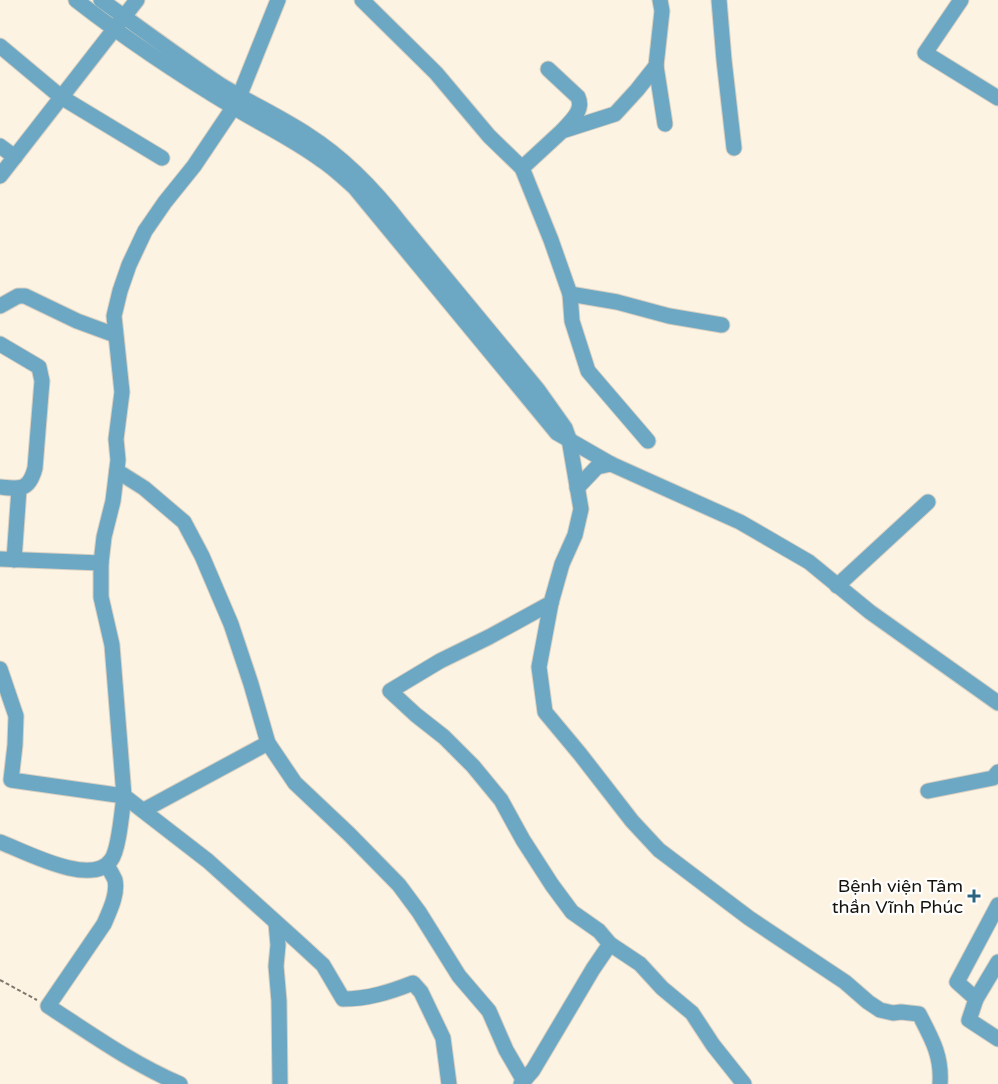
<svg xmlns="http://www.w3.org/2000/svg" width="998" height="1084" viewBox="0 0 998 1084" font-family="'Varela Round',sans-serif">
<rect width="100%" height="100%" fill="#fcf3e3"/>
<g fill="none" stroke-linecap="round" stroke-linejoin="round">
<g stroke="#d7cfc1" stroke-width="17">
<g id="minor">
<path d="M 76,0 C 126,39 180,75 235,108 C 263,125 293,139 320,159 C 333,167 344,178 355,188 L 557,433 L 611,464 L 740,522 L 809,562 L 870,612 L 998,703"/>
<path d="M 101,0 C 140,28 179,57 219,84 C 248,102 279,116 308,135 C 344,158 375,190 401,224 L 538,390 L 565,428 L 569,439 L 581,509 L 575,535 L 562,564 L 551,603 L 489,637 L 440,661 L 390,691 L 416,715 L 444,737 L 473,766 L 501,800 L 523,840 L 552,885 L 572,912 L 599,931 L 610,944 L 640,964 L 662,988 L 692,1013 L 713,1045 L 744,1084"/>
<polyline points="362,0 436,73 489,136 522,168 551,240 570,294 572,321 588,371 648,441"/>
<polyline points="719,0 724,60 734,148"/>
<polyline points="961,0 925,53 998,98"/>
<polyline points="0,46 61,97 162,158"/>
<polyline points="656,66 665,124"/>
<path d="M 548,69 L 578,97 C 584,110 572,120 563,130"/>
<polyline points="0,146 15,157"/>
<polyline points="522,168 562,131 615,114 637,90 656,66 662,11 660,0"/>
<polyline points="0,176 137,0"/>
<polyline points="570,294 617,302 669,316 722,325"/>
<polyline points="0,306 18,296 25,296 77,321 115,335"/>
<path d="M 0,344 L 39,367 L 42,381 L 35,468 C 29,491 20,489 0,487"/>
<polyline points="117,471 144,488 184,522 202,556 231,624 251,684 268,743 295,783 349,834 399,885 419,912 459,976 489,1011 506,1050 524,1081"/>
<polyline points="577,488 597,467 611,464"/>
<path d="M 0,559 L 101,563 L 101,597 L 112,645 L 124,796 L 208,861 L 298,942 L 323,965 L 343,999 C 368,999 390,992 413,983 L 421,992 L 443,1038 L 449,1084"/>
<polyline points="14,560 19,489"/>
<polyline points="101,563 104,537 113,501 118,460 116,439 122,392 114,316 120,291 129,265 145,231 165,202 194,166 237,102 278,0"/>
<polyline points="837,586 928,502"/>
<path d="M 551,603 L 539,667 L 545,712 L 580,754 L 632,821 L 659,850 L 749,918 L 845,982 L 868,1002 L 880,1010 L 893,1013 L 901,1012 L 919,1014 C 932,1039 942,1056 940,1084"/>
<path d="M 0,669 L 16,716 L 15,745 L 11,780 L 124,796 C 122,810 119,850 111,860 C 92,888 24,851 0,842"/>
<polyline points="928,791 993,778 998,772"/>
<polyline points="144,810 268,743"/>
<path d="M 107,865 C 109,869 113,875 115,880 C 118,894 110,910 104,924 L 48,1006 C 91,1034 133,1064 180,1084"/>
<polyline points="998,905 957,982 976,999 969,1020 998,1039"/>
<polyline points="276,923 278,945 276,966 279,1001 280,1084"/>
<polyline points="976,999 998,962"/>
<polyline points="521,1084 533,1070 593,969 610,944"/>
</g>
</g>
<polyline stroke="#7e786d" stroke-width="2" stroke-dasharray="4 2.5" stroke-linecap="butt" points="0,980 37,1000"/>
<use href="#minor" stroke="#6ca8c4" stroke-width="15"/>
</g>
<path fill="#2b647e" stroke="#fff" stroke-width="2" d="M971.5 888.5h5v5h5v5h-5v5h-5v-5h-5v-5h5z"/>
<g text-anchor="middle" dominant-baseline="central" stroke-width="4.5" stroke-linejoin="round" paint-order="stroke">
<g font-size="18" fill="#16130d" stroke="#fff" text-anchor="end">
<text x="963" y="886">Bệnh viện Tâm<tspan x="963" dy="21">thần Vĩnh Phúc</tspan></text>
</g>
</g>
</svg>
